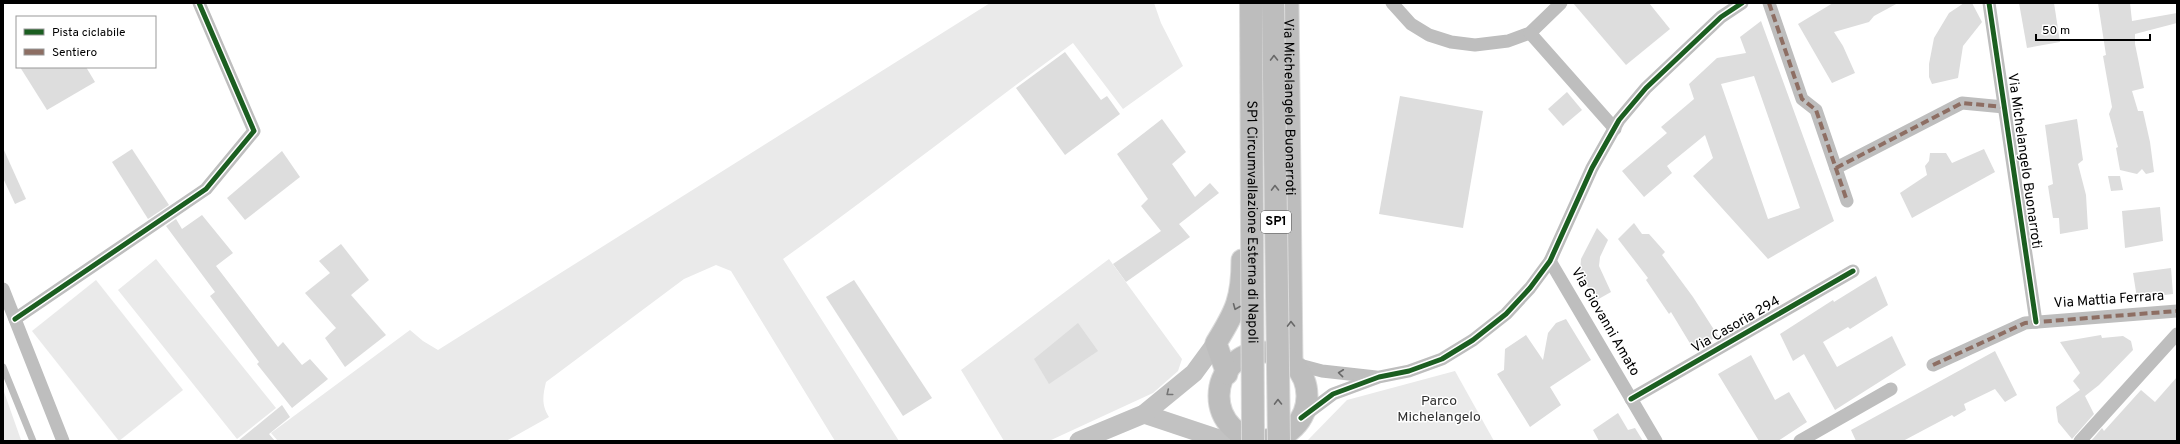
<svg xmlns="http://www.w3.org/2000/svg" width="2180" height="444" viewBox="0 0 2180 444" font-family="Overpass,sans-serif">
<rect width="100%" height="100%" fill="#fff"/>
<g fill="#eaeaea">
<path d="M 990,3 L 1154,3 L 1161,23 L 1183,66 L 1123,109 L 1073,43 C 975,114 881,189 783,259 L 899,441 L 835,441 L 731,271 L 716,265 L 684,279 L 546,382 C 543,395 541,405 549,417 L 506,441 L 278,441 L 271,433 L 410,330 L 423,341 L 438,350 Z"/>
<polygon points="156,259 276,408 237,439 118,290"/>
<polygon points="1109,259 1182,359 1178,371 1153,393 1049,441 1004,441 961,370"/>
<polygon points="96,280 183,390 119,441 32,331"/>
<polygon points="1455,371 1494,441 1307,441 1347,400"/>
<polygon points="3,389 21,440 22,441 3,441"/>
</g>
<g fill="#ddd" fill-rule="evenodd">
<polygon points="1573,3 1649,3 1670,29 1626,65"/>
<polygon points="1833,3 1898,3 1874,16 1869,22 1834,32 1843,46 1855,73 1832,83 1798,24"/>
<polygon points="1964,3 1972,3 1982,22 1963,46 1958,78 1932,84 1929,77 1929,64 1934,38 1949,13"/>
<polygon points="2019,3 2054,3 2060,42 2027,48"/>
<polygon points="2098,3 2130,3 2132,21 2177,13 2177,23 2135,34 2135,44 2144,88 2132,91 2138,111 2143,111 2150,142 2154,172 2146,174 2142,169 2137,174 2120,170 2116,148 2118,147 2109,114 2112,107 2103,56 2106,55"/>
<path d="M 1761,21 L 1834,221 L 1768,259 L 1693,176 L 1713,158 L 1705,135 L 1667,166 L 1672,173 L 1644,197 L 1622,171 L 1667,133 L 1661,127 L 1694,99 L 1689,84 L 1717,58 L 1746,53 L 1740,37 ZM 1754,76 L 1800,208 L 1768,219 L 1721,84 Z"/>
<polygon points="1065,52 1101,100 1107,96 1120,114 1065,155 1016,88"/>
<polygon points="20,67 86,67 95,82 47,110"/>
<polygon points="1567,92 1582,110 1563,126 1548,109"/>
<polygon points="1400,96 1483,111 1463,228 1379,214"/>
<polygon points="1162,119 1186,152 1172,164 1195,197 1210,183 1219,193 1179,224 1190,237 1126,282 1113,264 1161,231 1141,206 1148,199 1117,154"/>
<polygon points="2077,119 2083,160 2078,164 2086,195 2088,229 2060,234 2059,218 2053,218 2048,186 2053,184 2045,125"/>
<polygon points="3,148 26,199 15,204 3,178"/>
<polygon points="132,149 169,205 148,219 112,162"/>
<polygon points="1984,149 1995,172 1912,218 1900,193 1927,175 1925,166 1929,161 1930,153 1946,153 1952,163"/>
<polygon points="282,151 300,177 245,220 227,198"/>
<polygon points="2108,176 2120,176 2123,190 2111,191"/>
<polygon points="2160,207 2163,241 2125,248 2122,211"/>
<polygon points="202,215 233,253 216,266 278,347 283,342 302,365 310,359 328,379 292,408 257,364 259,362 210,296 215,292 166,226 176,219 182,229"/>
<polygon points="1634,223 1642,234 1649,234 1665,252 1662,255 1693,297 1718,336 1694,350 1671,312 1669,314 1646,280 1648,278 1618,239"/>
<polygon points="1597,228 1608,240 1600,257 1599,266 1611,292 1595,301 1580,272 1581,259"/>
<polygon points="341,244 369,280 351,295 386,335 345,367 325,338 336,328 305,293 330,273 319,261"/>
<polygon points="2171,268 2173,294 2137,298 2133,273"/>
<polygon points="1876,276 1888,305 1850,329 1848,327 1823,342 1837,367 1892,336 1906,365 1835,410 1804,354 1793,361 1780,334 1833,300 1834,302"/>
<polygon points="854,280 932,398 903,416 826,297"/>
<polygon points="1566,319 1591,360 1550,387 1561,405 1530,427 1497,374 1504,370 1505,349 1526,335 1543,360 1548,333 1556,323"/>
<polygon points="1078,323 1098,351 1049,384 1034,359"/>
<polygon points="2101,335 2102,338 2123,336 2131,341 2133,350 2099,385 2085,396 2084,394 2094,414 2072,439 2058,422 2056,407 2080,390 2073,381 2080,373 2060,342"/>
<polygon points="1995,351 2017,395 2005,402 1995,389 1964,404 1966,410 1954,417 1952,415 1903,441 1856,441 1851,430"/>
<polygon points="1751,355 1775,400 1789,392 1807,422 1778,441 1759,441 1718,374"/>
<polygon points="2177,377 2177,441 2091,441 2102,428 2104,431 2141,390 2155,402"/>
<polygon points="282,405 290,417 269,434 275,441 238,441"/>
<polygon points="1618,413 1628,430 1635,428 1643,441 1599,441 1593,430"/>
</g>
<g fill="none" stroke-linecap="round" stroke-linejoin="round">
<g stroke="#dbdbdb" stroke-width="23">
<g id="primary">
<path id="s1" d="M 1288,3 L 1292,363"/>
<circle cx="1263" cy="396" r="44"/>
<path d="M 1227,374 L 1216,343 C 1236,311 1242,298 1242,260"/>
</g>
</g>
<polyline stroke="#bebebe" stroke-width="7" points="3,367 33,441"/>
<g stroke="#bebebe" stroke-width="13">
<polyline points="1392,3 1411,24 1429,35 1451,42 1475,45 1508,41 1530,33 1561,3"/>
<polyline points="1769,3 1802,99 1816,110 1847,201"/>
<polyline points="1989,3 2036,322"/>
<polyline points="1530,33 1615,129"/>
<polyline points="1836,168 1962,103 2004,107"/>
<polyline points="1550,261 1656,441"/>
<polyline points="3,289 63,441"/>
<polyline points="15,319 206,189 254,131 199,3"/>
<polyline points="1292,363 1322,371 1376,377"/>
<polyline points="1933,365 2025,323 2177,311"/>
<polyline points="1631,399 1853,271"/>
<polyline points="1301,418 1333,394 1379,377 1409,371 1442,359 1473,340 1506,314 1530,288 1550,261 1592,168 1619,120 1646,88 1721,17 1742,3"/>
<polyline points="1800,441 1891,389"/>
<polyline points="2080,441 2177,334"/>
</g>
<g stroke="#c2c2c2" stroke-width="19">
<polyline points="1144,414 1225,441"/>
<polyline points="1079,441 1144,414 1194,373 1216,343"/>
</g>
<use href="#primary" stroke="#bdbdbd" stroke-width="21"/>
<g stroke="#dbdbdb" stroke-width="24" stroke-linecap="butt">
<g id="highway-bridge">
<path id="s2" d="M 1251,3 L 1253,441"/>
<polyline points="1273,3 1279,441"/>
</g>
</g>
<use href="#highway-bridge" stroke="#bdbdbd" stroke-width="22"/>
<g stroke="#8d6e63" stroke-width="4" stroke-dasharray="8 4" stroke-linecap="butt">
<polyline points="1769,3 1802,99 1816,110 1847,201"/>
<polyline points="1836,168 1962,103 2004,107"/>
<polyline points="1933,365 2025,323 2177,311"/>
</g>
<g stroke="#fff" stroke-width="8">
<g id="cycleway">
<polyline points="1989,3 2036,322"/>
<polyline points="15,319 206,189 254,131 199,3"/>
<polyline points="1631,399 1853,271"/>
<polyline points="1301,418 1333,394 1379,377 1409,371 1442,359 1473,340 1506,314 1530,288 1550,261 1592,168 1619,120 1646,88 1721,17 1742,3"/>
</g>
</g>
<use href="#cycleway" stroke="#1b5e20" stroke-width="5"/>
</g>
<defs><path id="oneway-chevron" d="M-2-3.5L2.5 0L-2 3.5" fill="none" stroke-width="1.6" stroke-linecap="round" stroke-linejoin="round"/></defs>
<g stroke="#686868">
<use href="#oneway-chevron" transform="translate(1274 58) rotate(-91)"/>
<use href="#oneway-chevron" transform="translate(1275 188) rotate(-91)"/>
<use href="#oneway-chevron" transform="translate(1236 307) rotate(112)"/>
<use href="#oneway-chevron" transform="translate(1291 324) rotate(-91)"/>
<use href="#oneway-chevron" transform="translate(1341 373) rotate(-174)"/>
<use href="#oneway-chevron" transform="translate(1278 402) rotate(-91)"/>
</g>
<use stroke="#747474" href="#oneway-chevron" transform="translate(1169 393) rotate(141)"/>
<g text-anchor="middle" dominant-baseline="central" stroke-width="3" stroke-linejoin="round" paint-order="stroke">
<rect fill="#fff" stroke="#4c4c4c" stroke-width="1" x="1261" y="211" width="30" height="22" rx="3"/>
<g font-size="13" font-weight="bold" fill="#000">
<text x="1276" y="222">SP1</text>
</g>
<g font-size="14" fill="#000" stroke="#fff">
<text stroke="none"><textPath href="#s1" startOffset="104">Via Michelangelo Buonarroti</textPath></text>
<text transform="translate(2024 161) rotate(82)">Via Michelangelo Buonarroti</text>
<text stroke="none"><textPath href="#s2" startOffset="219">SP1 Circumvallazione Esterna di Napoli</textPath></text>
<text transform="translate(2109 300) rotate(-4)">Via Mattia Ferrara</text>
<text transform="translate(1605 322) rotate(60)">Via Giovanni Amato</text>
<text transform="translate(1736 325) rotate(-30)">Via Casoria 294</text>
</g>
<g font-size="14" fill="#303030" stroke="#fff">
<text x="1439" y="401">Parco<tspan x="1439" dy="16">Michelangelo</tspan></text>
</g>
</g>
<rect width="2180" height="444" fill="none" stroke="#000000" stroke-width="8"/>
<rect x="16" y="16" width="140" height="52" fill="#ffffff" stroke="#999999"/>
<rect x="24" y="29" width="20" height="6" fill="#1b5e20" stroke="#999999"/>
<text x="52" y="36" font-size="12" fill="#000000">Pista ciclabile</text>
<rect x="24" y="49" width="20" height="6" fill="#8d6e63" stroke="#999999"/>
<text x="52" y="56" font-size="12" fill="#000000">Sentiero</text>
<path d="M2036 34v6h114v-6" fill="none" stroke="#000000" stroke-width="2"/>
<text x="2042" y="34" font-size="12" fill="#000000" stroke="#ffffff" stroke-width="3" paint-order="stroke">50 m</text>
</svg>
